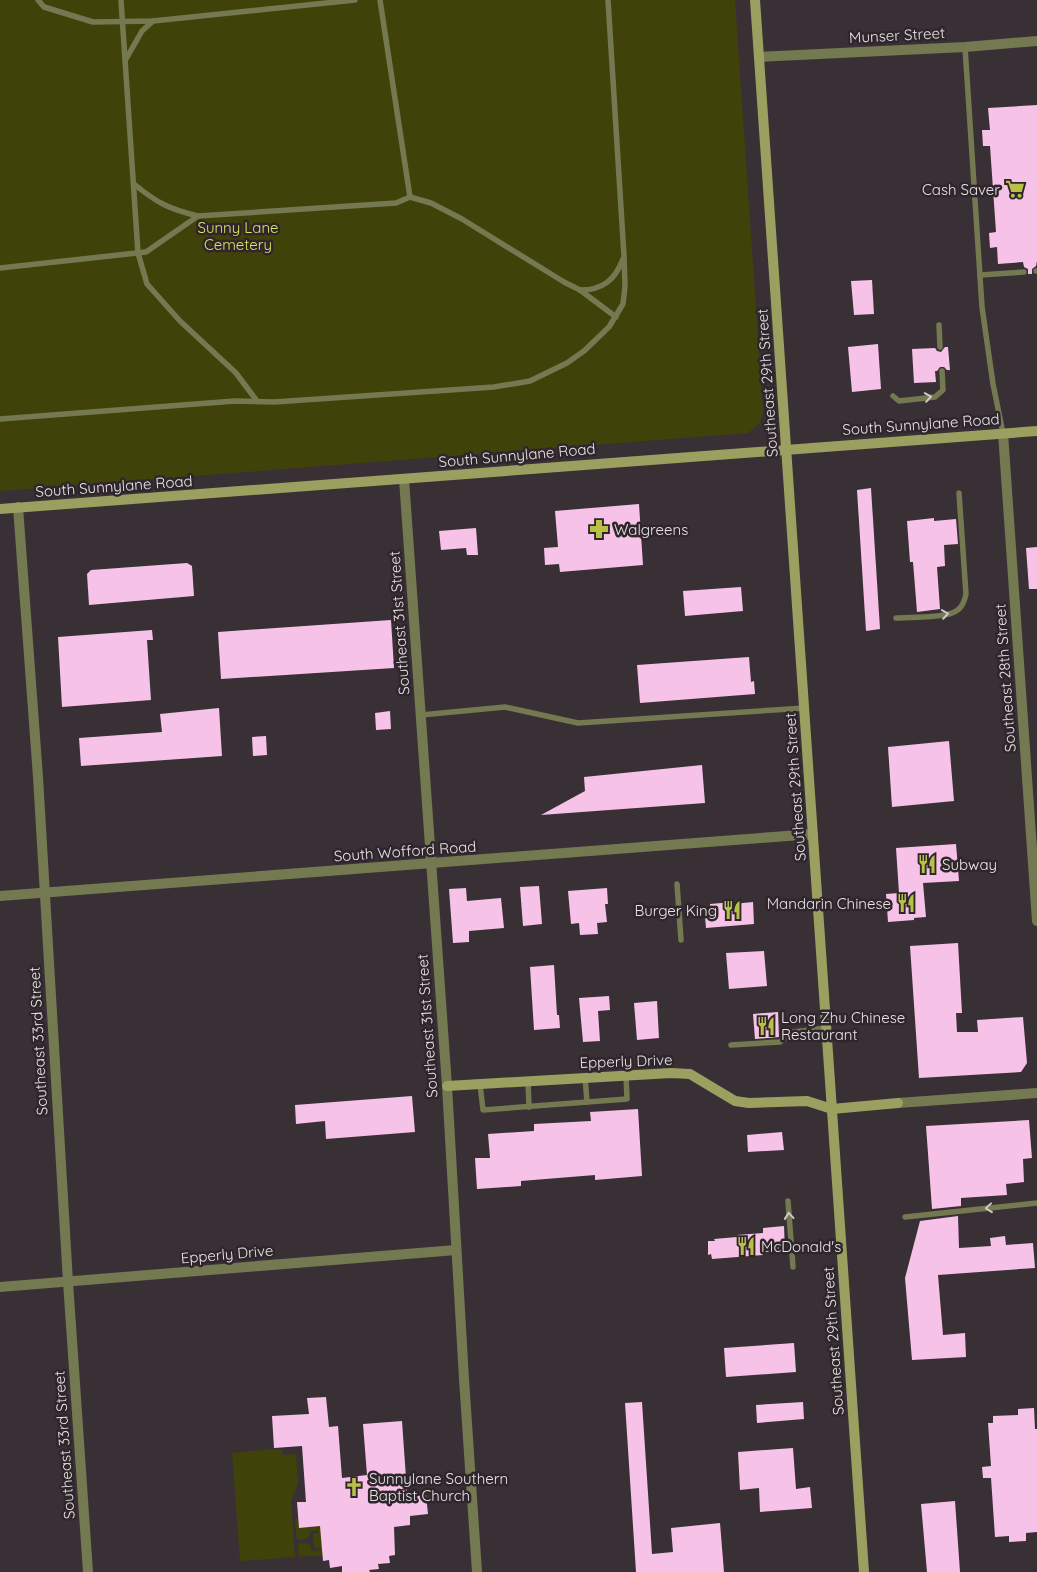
<svg xmlns="http://www.w3.org/2000/svg" width="1037" height="1572" viewBox="0 0 1037 1572" font-family="Quicksand,sans-serif">
<rect width="100%" height="100%" fill="#393036"/>
<g fill="#404309">
<polygon points="0,0 735,0 763,413 759,424 748,433 0,491"/>
<polygon points="273,1449 282,1450 282,1455 296,1454 298,1483 291,1501 295,1557 240,1561 232,1453"/>
<polygon points="295,1518 298,1518 299,1528 320,1526 323,1555 299,1557 298,1544 307,1543 311,1546 311,1551 320,1550 319,1548 314,1548 313,1533 318,1533 318,1530 310,1531 310,1535 306,1539 297,1540"/>
</g>
<g fill="#f7c2e8">
<polygon points="1037,105 1037,261 1036,266 1032,269 1032,274 1028,274 1028,269 1024,267 1023,262 998,264 997,247 990,248 989,233 996,232 990,146 983,146 982,130 990,130 988,108"/>
<polygon points="872,280 874,314 854,315 851,281"/>
<polygon points="878,344 881,389 852,392 848,347"/>
<polygon points="945,347 948,347 950,370 947,370 944,367 940,367 937,371 935,371 936,382 914,383 912,349 935,348 937,351 941,352"/>
<polygon points="871,488 880,629 866,631 857,490"/>
<polygon points="639,504 643,565 560,572 559,564 545,565 544,548 558,547 555,511"/>
<polygon points="934,518 934,521 956,519 958,544 944,545 945,566 937,567 940,609 917,612 913,562 910,562 907,521"/>
<polygon points="476,528 478,555 467,555 466,548 441,550 439,531"/>
<polygon points="1037,547 1037,589 1029,589 1026,548"/>
<polygon points="187,563 192,566 194,596 89,605 87,574 91,570"/>
<polygon points="741,587 743,611 685,616 683,591"/>
<polygon points="391,620 394,668 221,679 218,632"/>
<polygon points="152,630 153,640 147,640 151,700 62,707 58,637"/>
<polygon points="749,657 751,682 754,681 755,694 640,703 637,665"/>
<polygon points="219,708 222,756 81,766 79,738 162,732 160,714"/>
<polygon points="390,711 391,729 376,730 375,713"/>
<polygon points="266,736 267,755 253,756 252,737"/>
<polygon points="949,741 954,801 892,807 888,747"/>
<polygon points="702,765 705,803 541,815 585,791 584,777"/>
<polygon points="956,844 959,881 923,883 926,917 914,918 914,920 888,922 886,894 899,893 896,848"/>
<polygon points="539,886 542,924 523,926 520,887"/>
<polygon points="466,888 467,901 501,898 504,928 469,931 469,942 453,943 449,889"/>
<polygon points="607,888 608,904 605,904 607,922 597,923 598,934 580,935 579,923 571,924 568,891"/>
<polygon points="733,902 733,904 753,902 754,924 706,928 705,917 711,916 710,904"/>
<polygon points="958,943 962,1013 956,1013 957,1032 978,1032 977,1020 1023,1017 1027,1063 1021,1072 919,1078 910,946"/>
<polygon points="764,951 767,986 729,989 726,953"/>
<polygon points="554,965 557,1015 559,1015 560,1028 534,1030 530,967"/>
<polygon points="609,996 610,1010 598,1011 600,1041 583,1042 579,998"/>
<polygon points="657,1001 659,1038 637,1040 634,1003"/>
<polygon points="778,1012 779,1037 755,1039 753,1014"/>
<polygon points="412,1096 415,1132 326,1139 325,1121 296,1124 295,1105"/>
<polygon points="638,1109 642,1176 595,1180 595,1175 521,1181 521,1186 477,1189 475,1158 490,1158 488,1134 534,1131 534,1124 591,1121 590,1112"/>
<polygon points="1029,1120 1032,1158 1023,1159 1024,1182 1006,1184 1007,1195 961,1198 961,1206 932,1209 926,1126"/>
<polygon points="782,1132 784,1150 748,1152 747,1135"/>
<polygon points="958,1216 959,1248 991,1246 990,1238 1005,1236 1006,1245 1033,1243 1035,1268 938,1275 943,1335 965,1333 966,1357 912,1360 905,1278 920,1221"/>
<polygon points="784,1226 785,1251 763,1252 763,1255 712,1259 711,1254 708,1255 708,1241 715,1241 714,1239 737,1237 737,1235 763,1233 763,1228"/>
<polygon points="794,1343 796,1372 726,1377 724,1348"/>
<polygon points="326,1397 329,1427 338,1426 342,1478 367,1475 363,1424 402,1421 407,1492 409,1492 409,1497 426,1495 428,1514 410,1516 410,1525 394,1527 395,1555 389,1556 390,1563 378,1564 379,1569 369,1570 370,1572 342,1572 342,1566 330,1568 329,1560 323,1561 320,1526 299,1528 297,1502 306,1502 302,1446 274,1448 272,1416 309,1414 307,1398"/>
<polygon points="642,1402 652,1554 673,1552 671,1528 720,1523 724,1572 636,1572 625,1403"/>
<polygon points="803,1402 804,1419 757,1423 756,1405"/>
<polygon points="1034,1408 1035,1429 1037,1429 1037,1532 1026,1533 1026,1541 1009,1542 1009,1536 995,1537 991,1478 983,1478 982,1467 991,1466 988,1423 993,1423 993,1416 1018,1415 1018,1409"/>
<polygon points="793,1448 796,1489 810,1487 812,1508 760,1512 759,1488 740,1490 738,1452"/>
<polygon points="955,1501 960,1572 927,1572 921,1504"/>
</g>
<g fill="none" stroke-linecap="round" stroke-linejoin="round">
<g stroke="#757951" stroke-width="5.5">
<polyline points="38,0 44,7 93,22 153,21 355,0"/>
<polyline points="121,0 138,253 147,284 180,321 236,373 257,401"/>
<polyline points="380,0 410,197"/>
<polyline points="965,47 982,307 993,384 1003,433"/>
<polyline points="126,59 142,31 153,21"/>
<path d="M 134,184 C 157,203 169,209 198,216"/>
<polyline points="0,268 146,252 198,216 396,203 410,197 431,203 462,219 564,282 580,290 616,317"/>
<polyline points="1036,271 1037,271"/>
<polyline points="980,275 1024,272"/>
<path d="M 580,290 C 603,290 615,280 623,259"/>
<polyline points="939,325 940,347"/>
<polyline points="893,396 899,401 935,397 943,390 942,371"/>
<polyline points="0,419 235,401 274,402 494,387 530,381 567,363 584,351 609,327 623,304 625,286 624,256 608,0"/>
<path d="M 896,618 C 910,617 940,618 952,613 C 961,610 964,603 966,594 L 959,493"/>
<polyline points="421,715 505,707 578,723 805,708"/>
<polyline points="677,884 681,940"/>
<polyline points="731,1045 780,1042 793,1032 826,1028"/>
<polyline points="585,1077 587,1102"/>
<polyline points="528,1081 529,1107"/>
<polyline points="480,1084 483,1110 627,1099 626,1075"/>
<polyline points="788,1201 793,1267"/>
<polyline points="905,1217 1037,1203"/>
</g>
<g stroke="#757951" stroke-width="10">
<polyline points="759,57 965,47 1037,41"/>
<polyline points="1003,433 1037,921"/>
<polyline points="404,479 447,1086 464,1379 477,1572"/>
<polyline points="18,507 38,777 68,1282 88,1572"/>
<polyline points="0,896 813,834"/>
<polyline points="898,1103 1037,1093"/>
<polyline points="0,1287 456,1250"/>
</g>
<g stroke="#9ba060" stroke-width="10">
<path d="M 755,0 C 792,524 829,1048 864,1572"/>
<polyline points="0,509 1037,431"/>
<polyline points="447,1086 671,1073 690,1074 735,1101 749,1103 807,1101 832,1109 898,1103"/>
</g>
</g>
<defs><path id="oneway-chevron" d="M-2-3.5L2.5 0L-2 3.5" fill="none" stroke-width="1.6" stroke-linecap="round" stroke-linejoin="round" transform="scale(1.25)"/></defs>
<g stroke="#ccc8c2">
<use href="#oneway-chevron" transform="translate(928 397) rotate(-9)"/>
<use href="#oneway-chevron" transform="translate(945 614) rotate(-9)"/>
<use href="#oneway-chevron" transform="translate(989 1208) rotate(174)"/>
<use href="#oneway-chevron" transform="translate(789 1216) rotate(-95)"/>
</g>
<defs>
<g id="supermarket-bare" transform="scale(1.5)"><path d="M-6-5.5h2.5l.6 2H6L4.5 2H-2.5L-4.4-4H-6ZM-1.5 3.2a1.3 1.3 0 1 0 .1 0ZM3 3.2a1.3 1.3 0 1 0 .1 0Z" fill="#b9c046" stroke="#2f262c" stroke-width="2.5" paint-order="stroke"/></g>
<g id="pharmacy-bare" transform="scale(1.5)"><path d="M-2-6h4v4h4v4h-4v4h-4v-4h-4v-4h4Z" fill="#b9c046" stroke="#2f262c" stroke-width="2.5" paint-order="stroke"/></g>
<g id="restaurant-bare" transform="scale(1.5)"><path d="M-5-6h1v4h1v-4h1v4h1v-4h1v5L-1.5 .5V6h-2V.5L-5-1ZM5-6V6H3V1.5H1.5Q1.5-4 5-6Z" fill="#b9c046" stroke="#2f262c" stroke-width="2.5" paint-order="stroke"/></g>
<g id="church-bare" transform="scale(1.5)"><path d="M-1.2-6h2.4v3.5h3.3v2.4h-3.3V6h-2.4V-.1h-3.3v-2.4h3.3Z" fill="#b9c046" stroke="#2f262c" stroke-width="2.5" paint-order="stroke"/></g>
</defs>
<g fill-rule="evenodd">
<use href="#supermarket-bare" x="1015" y="189"/>
<use href="#pharmacy-bare" x="599" y="529"/>
<use href="#restaurant-bare" x="927" y="864"/>
<use href="#restaurant-bare" x="906" y="903"/>
<use href="#restaurant-bare" x="732" y="910"/>
<use href="#restaurant-bare" x="766" y="1026"/>
<use href="#restaurant-bare" x="746" y="1246"/>
<use href="#church-bare" x="354" y="1487"/>
</g>
<g text-anchor="middle" dominant-baseline="central" stroke-width="5" stroke-linejoin="round" paint-order="stroke">
<g font-size="15" fill="#e9e3e7" stroke="#2f262c">
<text transform="translate(897 35) rotate(-3)">Munser Street</text>
<text transform="translate(767 383) rotate(-94)">Southeast 29th Street</text>
<text transform="translate(921 424) rotate(-4)">South Sunnylane Road</text>
<text transform="translate(517 455) rotate(-5)">South Sunnylane Road</text>
<text transform="translate(114 486) rotate(-4)">South Sunnylane Road</text>
<text transform="translate(399 623) rotate(-94)">Southeast 31st Street</text>
<text transform="translate(1005 678) rotate(-94)">Southeast 28th Street</text>
<text transform="translate(795 787) rotate(-94)">Southeast 29th Street</text>
<text transform="translate(405 851) rotate(-4)">South Wofford Road</text>
<text transform="translate(427 1026) rotate(-94)">Southeast 31st Street</text>
<text transform="translate(38 1041) rotate(-93)">Southeast 33rd Street</text>
<text transform="translate(626 1061) rotate(-2)">Epperly Drive</text>
<text transform="translate(227 1254) rotate(-5)">Epperly Drive</text>
<text transform="translate(833 1341) rotate(-94)">Southeast 29th Street</text>
<text transform="translate(64 1445) rotate(-94)">Southeast 33rd Street</text>
</g>
<g font-size="15" fill="#e9e3e7" stroke="#2f262c" text-anchor="start">
<text x="1000" y="189" text-anchor="end">Cash Saver</text>
<text x="614" y="529">Walgreens</text>
<text x="942" y="864">Subway</text>
<text x="891" y="903" text-anchor="end">Mandarin Chinese</text>
<text x="717" y="910" text-anchor="end">Burger King</text>
<text x="781" y="1017">Long Zhu Chinese<tspan x="781" dy="17">Restaurant</tspan></text>
<text x="761" y="1246">McDonald's</text>
<text x="369" y="1478">Sunnylane Southern<tspan x="369" dy="17">Baptist Church</tspan></text>
</g>
<g font-size="15" fill="#dae35a" stroke="#2f262c">
<text x="238" y="227">Sunny Lane<tspan x="238" dy="17">Cemetery</tspan></text>
</g>
</g>
</svg>
